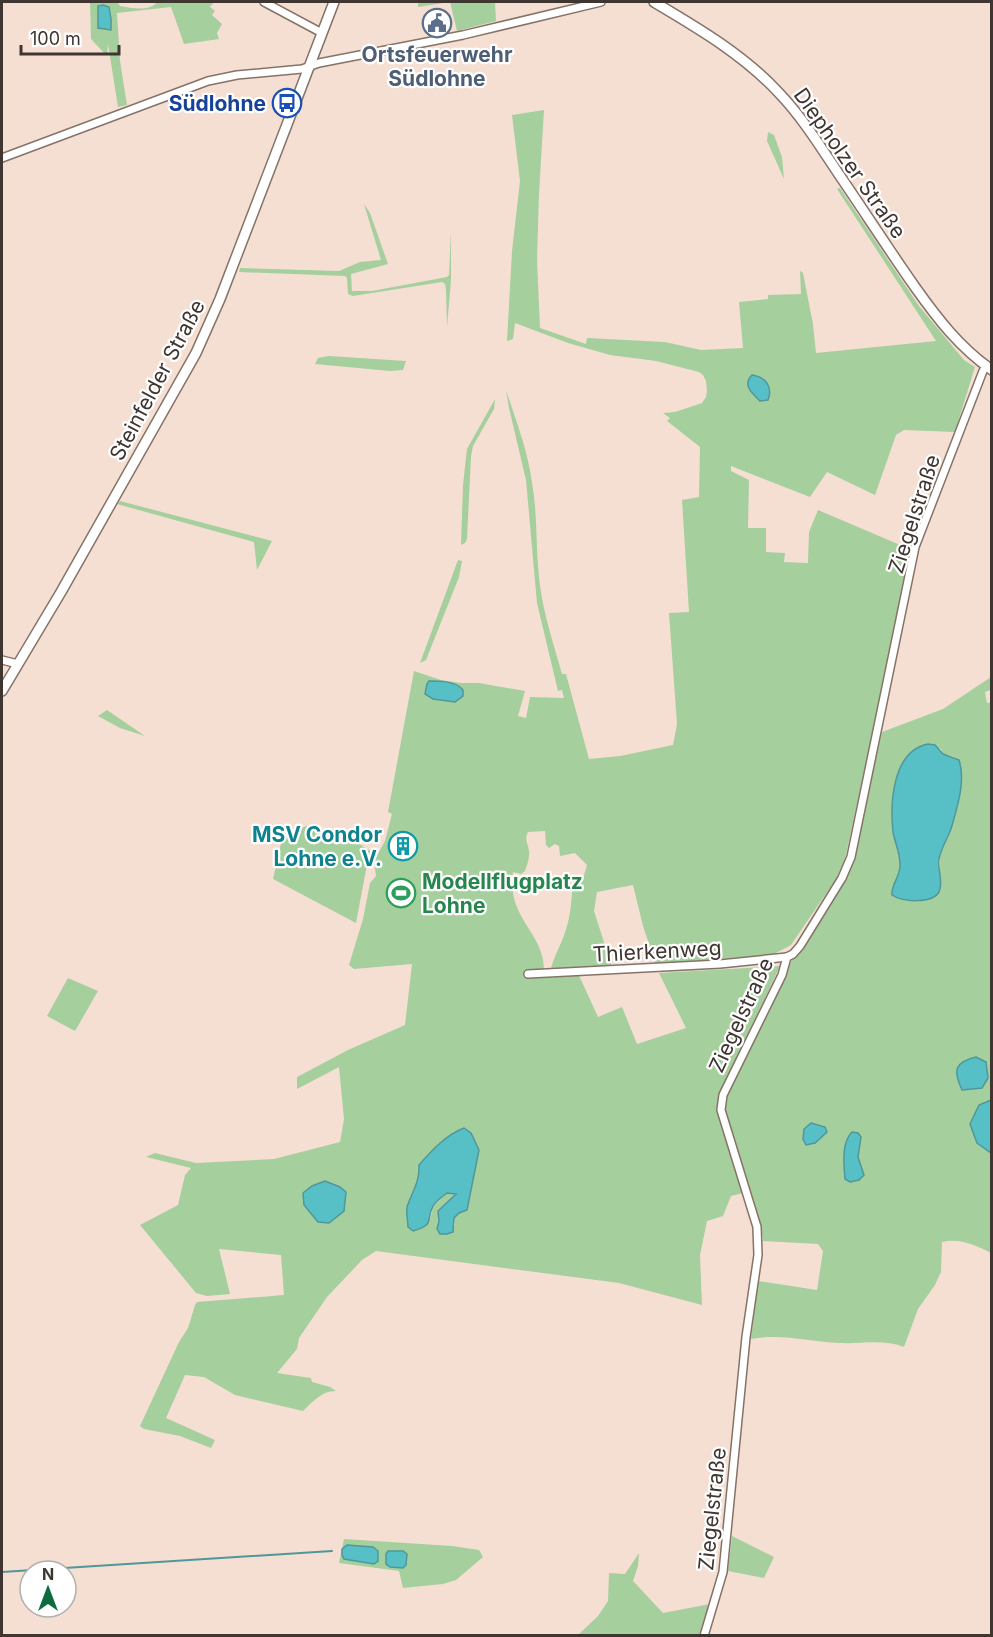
<svg xmlns="http://www.w3.org/2000/svg" width="993" height="1637" viewBox="0 0 993 1637" font-family="Inter,sans-serif">
<rect width="100%" height="100%" fill="#f5dfd3"/>
<g fill="#a6cf9e" fill-rule="evenodd">
<path d="M 90,2 L 117,2 L 120,6 C 132,8 149,12 157,2 L 214,2 L 210,7 L 215,11 L 212,15 L 222,24 L 217,33 L 219,39 L 184,44 L 171,7 L 117,13 L 120,61 L 127,105 L 118,107 L 108,44 L 107,56 L 91,39 Z"/>
<polygon points="418,2 495,2 496,21 457,31 450,2 418,7"/>
<path d="M 544,110 L 539,194 L 537,259 L 540,328 L 586,344 L 587,338 L 665,342 L 701,350 L 743,348 L 739,302 L 768,299 L 768,295 L 801,294 L 800,271 L 803,273 L 813,324 L 816,353 L 936,341 L 837,189 L 840,188 L 919,306 L 964,360 L 975,367 L 955,432 L 904,430 L 896,435 L 875,495 L 827,472 L 810,497 L 731,466 L 731,471 L 749,480 L 748,528 L 766,528 L 766,552 L 785,553 L 784,562 L 808,563 L 809,532 L 818,510 L 912,550 L 845,859 L 836,879 L 791,945 L 774,954 L 656,965 L 643,926 L 633,885 L 597,892 L 594,911 L 612,967 L 576,969 L 598,1017 L 622,1007 L 637,1044 L 686,1028 L 659,973 L 780,966 L 720,1094 L 718,1110 L 721,1121 L 743,1193 L 731,1196 L 723,1216 L 707,1221 L 700,1255 L 702,1305 L 619,1283 L 376,1251 L 362,1260 L 327,1297 L 299,1338 L 297,1349 L 277,1373 L 311,1378 L 312,1382 L 330,1387 L 336,1391 C 321,1391 313,1402 303,1411 L 235,1395 L 204,1377 L 185,1375 L 166,1418 L 215,1440 L 211,1448 L 180,1436 L 144,1429 L 140,1426 L 179,1342 L 188,1328 L 195,1305 L 197,1302 L 284,1295 L 281,1255 L 219,1249 L 230,1294 L 207,1296 L 196,1293 L 140,1225 L 178,1205 L 185,1175 L 191,1168 L 146,1157 L 155,1153 L 196,1163 L 274,1159 L 340,1142 L 344,1119 L 339,1067 L 297,1089 L 297,1077 L 348,1050 L 405,1025 L 412,964 L 354,969 L 349,965 L 363,919 L 370,883 L 376,876 L 374,861 L 385,841 L 392,814 L 388,812 L 414,671 L 441,680 L 461,683 L 479,683 L 525,691 L 518,716 L 526,718 L 530,697 L 564,698 L 562,690 L 558,691 L 537,603 L 526,480 L 509,408 L 506,390 C 516,421 528,451 532,483 C 537,511 536,538 538,566 C 540,603 552,639 562,674 L 566,674 L 589,759 L 620,756 L 673,745 L 677,724 L 669,613 L 689,612 L 682,500 L 699,497 L 700,447 L 667,421 L 670,418 L 663,413 L 675,412 L 702,403 L 706,397 L 707,391 L 706,381 L 703,375 L 699,372 L 656,361 L 610,355 L 568,343 L 515,323 L 513,339 L 507,341 L 512,251 L 520,181 L 512,115 ZM 545,831 L 546,845 L 549,848 L 555,844 L 559,846 L 560,856 L 575,853 L 587,865 L 583,879 L 573,885 C 571,900 571,915 566,929 C 563,942 552,959 551,970 L 544,970 C 544,932 506,918 513,872 L 521,874 L 525,871 C 527,865 530,858 529,851 C 528,843 524,840 528,832 ZM 464,1128 L 479,1150 L 467,1210 L 459,1213 L 454,1218 L 455,1225 L 440,1234 L 437,1230 L 439,1221 L 438,1211 L 456,1193 L 447,1193 L 433,1206 L 430,1220 L 407,1209 C 414,1194 420,1182 419,1165 C 432,1150 446,1135 464,1128 Z"/>
<polygon points="768,132 774,135 782,157 784,179 767,141"/>
<polygon points="364,204 370,213 388,264 351,274 352,291 372,291 447,277 449,275 451,231 451,280 447,327 446,290 445,284 442,282 353,296 348,294 347,278 345,276 239,272 240,268 339,271 360,262 381,260"/>
<polygon points="329,356 406,361 403,370 390,371 315,364 318,358"/>
<polygon points="495,399 494,409 473,446 471,456 467,539 465,543 461,545 463,485 467,449"/>
<polygon points="120,501 272,541 257,570 254,542 117,504"/>
<polygon points="458,560 462,561 459,577 426,660 420,663"/>
<path d="M 991,677 L 991,690 L 985,692 L 987,703 L 992,702 L 992,1100 L 979,1105 L 977,1143 L 991,1153 L 991,1253 C 975,1245 960,1238 942,1242 L 941,1272 L 935,1285 L 918,1309 L 904,1347 C 883,1339 862,1344 840,1343 C 811,1342 780,1333 751,1339 L 758,1281 L 817,1290 L 823,1251 L 818,1244 L 763,1241 L 761,1225 L 724,1110 L 726,1096 C 747,1053 766,1009 788,967 C 808,930 838,902 852,861 L 882,732 L 943,709 ZM 921,746 L 941,749 L 943,754 L 954,757 L 951,828 L 940,857 L 940,886 C 926,891 909,900 894,897 C 893,884 900,878 900,866 C 900,855 895,844 894,834 C 889,800 892,766 921,746 ZM 976,1057 L 963,1090 C 953,1071 954,1062 976,1057 Z"/>
<polygon points="107,710 145,736 120,728 98,716"/>
<polygon points="307,826 358,843 372,852 366,870 356,923 273,879 282,839 300,828"/>
<polygon points="68,978 98,991 75,1031 47,1016"/>
<polygon points="732,1536 774,1557 764,1578 728,1571"/>
<path d="M 344,1539 L 452,1546 L 479,1550 L 483,1557 L 456,1580 L 443,1584 L 403,1588 L 399,1571 L 339,1563 ZM 347,1545 L 373,1547 L 368,1563 L 362,1562 Z"/>
<polygon points="639,1553 638,1566 633,1581 663,1613 710,1604 699,1635 577,1636 598,1616 608,1601 609,1573 625,1574"/>
</g>
<g fill="#57c0c7" stroke="#50979a" stroke-width="1.5">
<polygon points="103,5 109,7 111,19 111,30 98,28 98,6"/>
<path d="M 752,375 C 766,377 773,387 768,400 L 760,401 C 752,393 742,385 752,375 Z"/>
<path d="M 429,681 C 440,681 456,681 463,690 L 463,696 L 455,702 L 433,699 L 425,694 L 427,684 Z"/>
<path d="M 928,744 L 935,745 L 943,754 L 959,760 C 966,781 957,808 951,829 C 947,839 941,849 939,859 C 937,869 944,882 939,892 C 932,904 902,902 892,895 C 891,884 901,876 900,864 C 900,853 895,843 893,832 C 890,804 892,751 928,744 Z"/>
<path d="M 976,1057 L 986,1062 L 988,1078 L 982,1088 L 962,1090 C 953,1071 954,1062 976,1057 Z"/>
<polygon points="991,1100 992,1100 991,1153 977,1143 970,1124 979,1105"/>
<polygon points="811,1123 825,1127 827,1132 815,1143 806,1145 803,1139 804,1129"/>
<path d="M 464,1128 L 471,1133 L 479,1150 L 467,1210 L 459,1213 L 454,1218 L 453,1232 L 447,1234 L 440,1234 L 437,1229 L 439,1221 L 438,1211 L 456,1194 L 447,1193 C 443,1196 435,1202 433,1206 C 425,1221 436,1224 413,1231 L 408,1227 C 408,1221 406,1213 407,1207 C 412,1192 420,1182 419,1165 C 432,1150 446,1135 464,1128 Z"/>
<path d="M 852,1132 L 858,1133 L 861,1137 L 858,1157 L 864,1175 L 859,1180 L 850,1182 L 845,1179 C 844,1165 841,1143 852,1132 Z"/>
<polygon points="325,1181 340,1187 346,1192 344,1211 329,1223 318,1222 304,1205 303,1193 312,1186"/>
<polygon points="347,1545 373,1547 378,1551 378,1561 374,1564 344,1559 342,1555 342,1549"/>
<polygon points="388,1551 403,1551 407,1554 406,1565 403,1568 390,1567 386,1564 386,1554"/>
</g>
<g fill="none" stroke-linecap="round" stroke-linejoin="round">
<polyline stroke="#50979a" stroke-width="2" points="2,1572 332,1551"/>
<g stroke="#867368" stroke-width="10">
<g id="minor">
<polyline points="264,2 322,33"/>
<polyline points="2,158 208,81 237,75 302,69 319,63 463,35 601,2"/>
<polyline points="2,660 18,664"/>
<polyline points="528,974 720,964 787,957"/>
<polyline points="704,1636 723,1572 746,1337 758,1255 757,1227 721,1110 723,1095 782,975 787,957 793,954 800,946 842,878 851,857 915,547 983,371 986,366"/>
</g>
</g>
<g stroke="#867368" stroke-width="12">
<g id="secondary">
<path d="M 654,2 C 698,28 744,55 779,93 C 802,117 820,146 838,173 C 864,211 889,250 915,287 C 937,318 960,348 992,370"/>
<polyline points="2,691 61,592 196,353 220,299 334,2"/>
</g>
</g>
<use href="#minor" stroke="#fff" stroke-width="7"/>
<use href="#secondary" stroke="#fff" stroke-width="9"/>
</g>
<defs>
<g id="civic-ring" transform="scale(1.5)"><circle r="9.5" fill="#fff" stroke="#5c6f8a" stroke-width="1.5"/><path d="M-.6-6.5H3V-4.5H.6V-3L4-1V1h2V6H-6V1h2V-1L-.6-3ZM-1.2 2.5V6h2.4V2.5Z" fill="#5c6f8a"/></g>
<g id="bus-ring" transform="scale(1.5)"><circle r="9.5" fill="#fff" stroke="#1a4fb4" stroke-width="1.5"/><path d="M-5-6H5V4H4V6H2V4H-2V6H-4V4H-5ZM-3.5-4V0h7V-4ZM-3.5 1.2v1.5H-2V1.2ZM2 1.2v1.5H3.5V1.2Z" fill="#1a4fb4"/></g>
<g id="building-ring" transform="scale(1.5)"><circle r="9.5" fill="#fff" stroke="#0f9aa8" stroke-width="1.5"/><path d="M-4-6H4V6H1V3H-1V6H-4ZM-2.5-4.3h1.7v1.8h-1.7ZM.8-4.3h1.7v1.8H.8ZM-2.5-1h1.7V.8h-1.7ZM.8-1h1.7V.8H.8Z" fill="#0f9aa8"/></g>
<g id="stadium-ring" transform="scale(1.5)"><circle r="9.5" fill="#fff" stroke="#2e9e5b" stroke-width="1.5"/><path d="M0-5a6.5 5 0 1 0 0 10a6.5 5 0 1 0 0-10ZM-3.5-1.8h7v3.6h-7Z" fill="#2e9e5b"/></g>
</defs>
<g fill-rule="evenodd">
<use href="#civic-ring" x="437" y="23"/>
<use href="#bus-ring" x="287" y="103"/>
<use href="#building-ring" x="403" y="846"/>
<use href="#stadium-ring" x="401" y="893"/>
</g>
<g text-anchor="middle" dominant-baseline="central" stroke-width="4.5" stroke-linejoin="round" paint-order="stroke">
<g font-size="21" font-weight="bold" fill="#4e5e75" stroke="#fff">
<text x="437" y="54">Ortsfeuerwehr<tspan x="437" dy="24">Südlohne</tspan></text>
</g>
<g font-size="21" font-weight="bold" fill="#164399" stroke="#fff" text-anchor="end">
<text x="266" y="103">Südlohne</text>
</g>
<g font-size="21" fill="#3f3632" stroke="#fff">
<text transform="translate(850 163) rotate(55)">Diepholzer Straße</text>
<text transform="translate(157 380) rotate(-62)">Steinfelder Straße</text>
<text transform="translate(914 514) rotate(-72)">Ziegelstraße</text>
<text transform="translate(657 951) rotate(-3)">Thierkenweg</text>
<text transform="translate(741 1015) rotate(-65)">Ziegelstraße</text>
<text transform="translate(712 1509) rotate(-84)">Ziegelstraße</text>
</g>
<g font-size="21" font-weight="bold" fill="#0d838f" stroke="#fff" text-anchor="end">
<text x="382" y="834">MSV Condor<tspan x="382" dy="24">Lohne e.V.</tspan></text>
</g>
<g font-size="21" font-weight="bold" fill="#27864d" stroke="#fff" text-anchor="start">
<text x="422" y="881">Modellflugplatz<tspan x="422" dy="24">Lohne</tspan></text>
</g>
</g>
<rect width="993" height="1637" fill="none" stroke="#3f3632" stroke-width="6"/>
<g transform="translate(48 1589)"><circle r="28" fill="#ffffff" stroke="#b2afad" stroke-width="1.5"/>
<path d="M0-4.5L10 22L0 15L-10 22Z" fill="#0c6c40"/>
<text y="-9" font-size="16" font-weight="bold" text-anchor="middle" fill="#3f3632">N</text>
</g>
<path d="M21 45v9h98v-9" fill="none" stroke="#3f3632" stroke-width="3"/>
<text x="30" y="45" font-size="18" fill="#3f3632" stroke="#ffffff" stroke-width="4.5" paint-order="stroke">100 m</text>
</svg>
